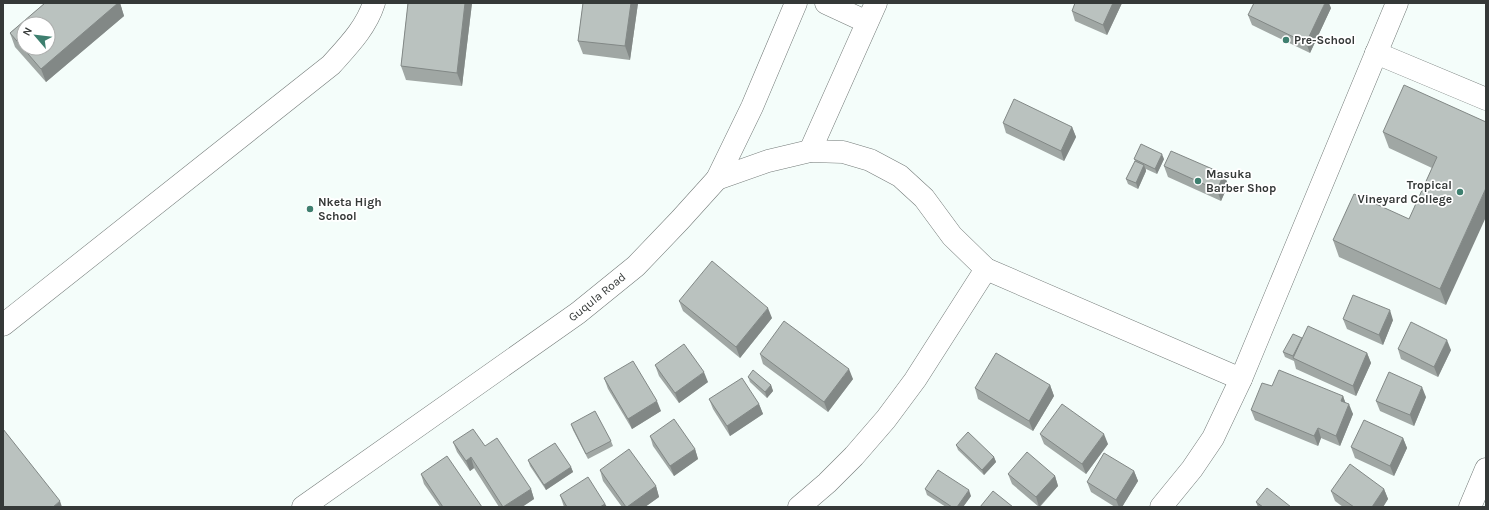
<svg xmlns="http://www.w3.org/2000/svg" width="1489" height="510" viewBox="0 0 1489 510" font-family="Karla,sans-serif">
<rect width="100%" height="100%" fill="#f4fdfa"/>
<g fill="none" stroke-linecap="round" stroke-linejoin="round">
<g stroke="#747b79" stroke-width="23">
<g id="minor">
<polyline points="826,3 867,22"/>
<polyline points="1376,53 1486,99"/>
<polyline points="810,151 876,3"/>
<polyline points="717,179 768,161 810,151 843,152 870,160 900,176 924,198 952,236 986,269 1241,379"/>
<path d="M 3,325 L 331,65 C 348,46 366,28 374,3"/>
<polyline points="303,507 578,313 636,266 680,220 717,179 752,107 796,3"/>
<polyline points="799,507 827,483 854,456 886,419 915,380 986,269"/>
<polyline points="1161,507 1192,469 1213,438 1241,379 1397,3"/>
<polyline points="1470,507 1486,469"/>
</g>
</g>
<use href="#minor" stroke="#fff" stroke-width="22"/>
</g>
<g fill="#a0a7a4">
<polygon points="45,3 120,3 124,16 46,82 15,47 10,33"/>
<polygon points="408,3 472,3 462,86 406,80 401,66"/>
<polygon points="583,3 638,3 630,60 583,54 578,41"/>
<polygon points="1122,3 1107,35 1075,21 1072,11"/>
<polygon points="1331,8 1310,53 1252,25 1248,15"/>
<polygon points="1486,122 1446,305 1339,257 1333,240 1409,219 1432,168 1389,148 1383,132"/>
<polygon points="1003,123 1072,127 1076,137 1064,161 1006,133"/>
<polygon points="1134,159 1164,159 1157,174 1146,169 1146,171 1138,189 1128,184 1126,179 1135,161"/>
<polygon points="1164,166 1224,174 1228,185 1221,201 1168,177"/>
<polygon points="679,301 772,318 740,358 683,311"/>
<polygon points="1343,319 1393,320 1383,345 1347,329"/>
<polygon points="1302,338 1367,353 1371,363 1356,396 1296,369 1294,361 1285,357 1283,352"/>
<polygon points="1398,349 1451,350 1438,377 1401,359"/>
<polygon points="760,354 853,379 828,412 763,364"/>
<polygon points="655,365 708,382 679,403 659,376"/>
<polygon points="748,377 771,385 773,391 767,398 750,382"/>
<polygon points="604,378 661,411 632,429 608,389"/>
<polygon points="1050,385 1054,396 1033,431 978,399 975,388"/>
<polygon points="1272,386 1343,396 1345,402 1353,414 1340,446 1321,438 1318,446 1255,420 1251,410"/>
<polygon points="1426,397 1414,426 1380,411 1376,401"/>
<polygon points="709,399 759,404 763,414 730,436 713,409"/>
<polygon points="571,424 611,441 613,446 588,459 573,430"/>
<polygon points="1040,434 1108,444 1086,474 1044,444"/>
<polygon points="650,436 695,449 698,459 674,476 653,446"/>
<polygon points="1403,438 1407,448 1394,476 1355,458 1351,447"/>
<polygon points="453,442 485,446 531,489 534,499 522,507 499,507 474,468 470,471 457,452"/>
<polygon points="956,445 994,457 996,462 984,475 958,450"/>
<polygon points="528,460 571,467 573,472 546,490 530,466"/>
<polygon points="600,470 656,486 659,497 645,507 622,507 603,481"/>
<polygon points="1134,471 1138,481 1122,507 1115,507 1091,492 1087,482"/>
<polygon points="421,474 482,507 440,507 424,484"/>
<polygon points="1008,474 1055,476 1058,486 1040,507 1039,507 1012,484"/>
<polygon points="925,489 971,496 963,507 946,507 927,495"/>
<polygon points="1384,489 1388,499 1383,507 1343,507 1335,501 1331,491"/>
<polygon points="560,495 605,504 607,507 564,507"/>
<polygon points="1256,502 1291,507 1258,507"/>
</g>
<g fill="#828886">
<polygon points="118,3 120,3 124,16 46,82 41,69"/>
<polygon points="465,3 472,3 462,86 457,73"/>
<polygon points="631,3 638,3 630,60 625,46"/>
<polygon points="1113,3 1122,3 1107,35 1103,25"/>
<polygon points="1325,3 1329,3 1331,8 1310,53 1306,43"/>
<polygon points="1072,127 1076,137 1064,161 1061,151"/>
<polygon points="1162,154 1164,159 1157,174 1155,169"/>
<polygon points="1144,165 1146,171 1138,189 1136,183"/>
<polygon points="1224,174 1228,185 1221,201 1217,190"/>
<polygon points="1486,188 1486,217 1446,305 1440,289"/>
<polygon points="768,308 772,318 740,358 736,347"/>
<polygon points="1390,310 1393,320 1383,345 1379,335"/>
<polygon points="1447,340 1451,350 1438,377 1434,367"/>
<polygon points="1367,353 1371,363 1356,396 1353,386"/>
<polygon points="849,369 853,379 828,412 824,402"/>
<polygon points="704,372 708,382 679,403 675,393"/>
<polygon points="771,385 773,391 767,398 765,392"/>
<polygon points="1050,385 1054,396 1033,431 1029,421"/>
<polygon points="1422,387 1426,397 1414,426 1410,415"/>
<polygon points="1343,396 1347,407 1341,401"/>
<polygon points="657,401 661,411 632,429 628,419"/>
<polygon points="759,404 763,414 730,436 727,426"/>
<polygon points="1349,404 1353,414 1340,446 1336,436"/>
<polygon points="1318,428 1321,438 1318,446 1314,436"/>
<polygon points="1104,434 1108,444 1086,474 1082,464"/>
<polygon points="1403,438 1407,448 1394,476 1390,466"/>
<polygon points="695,449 698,459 674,476 670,466"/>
<polygon points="471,457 474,468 470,471 466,461"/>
<polygon points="994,457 996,462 984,475 982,470"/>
<polygon points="571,467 573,472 546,490 544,485"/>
<polygon points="1134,471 1138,481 1122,507 1119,507 1116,500"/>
<polygon points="1055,476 1058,486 1039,507 1036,497"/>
<polygon points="656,486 659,497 645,507 627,507"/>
<polygon points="531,489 534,499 522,507 503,507"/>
<polygon points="1384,489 1388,499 1383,507 1372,507"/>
<polygon points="969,490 971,496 963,507 957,507"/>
<polygon points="60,501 62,507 53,507"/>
<polygon points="605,504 607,507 600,507"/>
</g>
<g fill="#bac2bf" stroke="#828886" fill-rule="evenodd">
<path d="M 45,3 L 118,3 L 41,69 L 10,33 ZM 24,24 L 48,24 L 48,48 L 24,48 Z"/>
<polygon points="408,3 465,3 457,73 401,66"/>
<polygon points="583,3 631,3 625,46 578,41"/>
<polygon points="1075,3 1113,3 1103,25 1072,11"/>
<polygon points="1254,3 1325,3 1306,43 1248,15"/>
<polygon points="1404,85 1486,122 1486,188 1440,289 1333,240 1354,194 1409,219 1437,157 1383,132"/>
<polygon points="1014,99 1072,127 1061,151 1003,123"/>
<polygon points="1141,144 1162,154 1155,169 1134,159"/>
<polygon points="1171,151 1224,174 1217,190 1164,166"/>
<polygon points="1135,161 1144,165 1136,183 1126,179"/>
<polygon points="712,261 768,308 736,347 679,301"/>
<polygon points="1353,295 1390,310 1379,335 1343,319"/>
<polygon points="784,321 849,369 824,402 760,354"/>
<polygon points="1411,322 1447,340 1434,367 1398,349"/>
<polygon points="1308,326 1367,353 1353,386 1293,358"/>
<polygon points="1293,334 1302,338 1293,356 1283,352"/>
<polygon points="684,344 704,372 675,393 655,365"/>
<polygon points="996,353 1050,385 1029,421 975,388"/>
<polygon points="633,361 657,401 628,419 604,378"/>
<polygon points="753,370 771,385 765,392 748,377"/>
<polygon points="1279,370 1343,396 1341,401 1349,404 1336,436 1318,428 1314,436 1251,410 1262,383 1272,386"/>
<polygon points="1389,372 1422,387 1410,415 1376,401"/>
<polygon points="742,378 759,404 727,426 709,399"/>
<polygon points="1062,404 1104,434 1082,464 1040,434"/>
<polygon points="595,411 611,441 586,454 571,424"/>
<polygon points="674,419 695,449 670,466 650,436"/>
<polygon points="1364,420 1403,438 1390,466 1351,447"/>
<polygon points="3,429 60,501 53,507 4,507 3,506"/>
<polygon points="473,429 485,446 497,438 531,489 503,507 471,457 466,461 453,442"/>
<polygon points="968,432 994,457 982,470 956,445"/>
<polygon points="555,443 571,467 544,485 528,460"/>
<polygon points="629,449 656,486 627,507 626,507 600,470"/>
<polygon points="1027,452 1055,476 1036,497 1008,474"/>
<polygon points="1104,453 1134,471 1116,500 1087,482"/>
<polygon points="447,456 482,507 443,507 421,474"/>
<polygon points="1350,464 1384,489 1372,507 1354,507 1331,491"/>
<polygon points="938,470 969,490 957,507 952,507 925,489"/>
<polygon points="588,477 605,504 600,507 567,507 560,495"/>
<polygon points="1267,488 1291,507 1263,507 1256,502"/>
<polygon points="993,491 1013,507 980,507"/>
</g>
<g fill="#3e7f6f" stroke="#fff" stroke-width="1.5">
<circle cx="1286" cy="40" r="4"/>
<circle cx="1198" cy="181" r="4"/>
<circle cx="1460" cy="192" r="4"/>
<circle cx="310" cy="209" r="4"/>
</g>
<g text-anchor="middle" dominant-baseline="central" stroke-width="3.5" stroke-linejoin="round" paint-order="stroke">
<g font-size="12" font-weight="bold" fill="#353938" stroke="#fff" text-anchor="start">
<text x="1294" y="40">Pre-School</text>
<text x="1206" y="174">Masuka<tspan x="1206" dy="14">Barber Shop</tspan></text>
<text x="1452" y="185" text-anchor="end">Tropical<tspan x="1452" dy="14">Vineyard College</tspan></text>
<text x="318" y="202">Nketa High<tspan x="318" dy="14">School</tspan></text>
</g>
<g font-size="12" fill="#353938" stroke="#fff">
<text transform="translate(597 297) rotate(-39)">Guqula Road</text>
</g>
</g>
<rect width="1489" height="510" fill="none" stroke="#353938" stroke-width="8"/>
<g transform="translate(36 36) rotate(298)"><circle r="19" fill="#ffffff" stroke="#aeb0af"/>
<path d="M0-3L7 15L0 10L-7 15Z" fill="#3e7f6f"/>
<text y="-6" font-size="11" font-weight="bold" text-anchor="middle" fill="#353938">N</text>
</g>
</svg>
